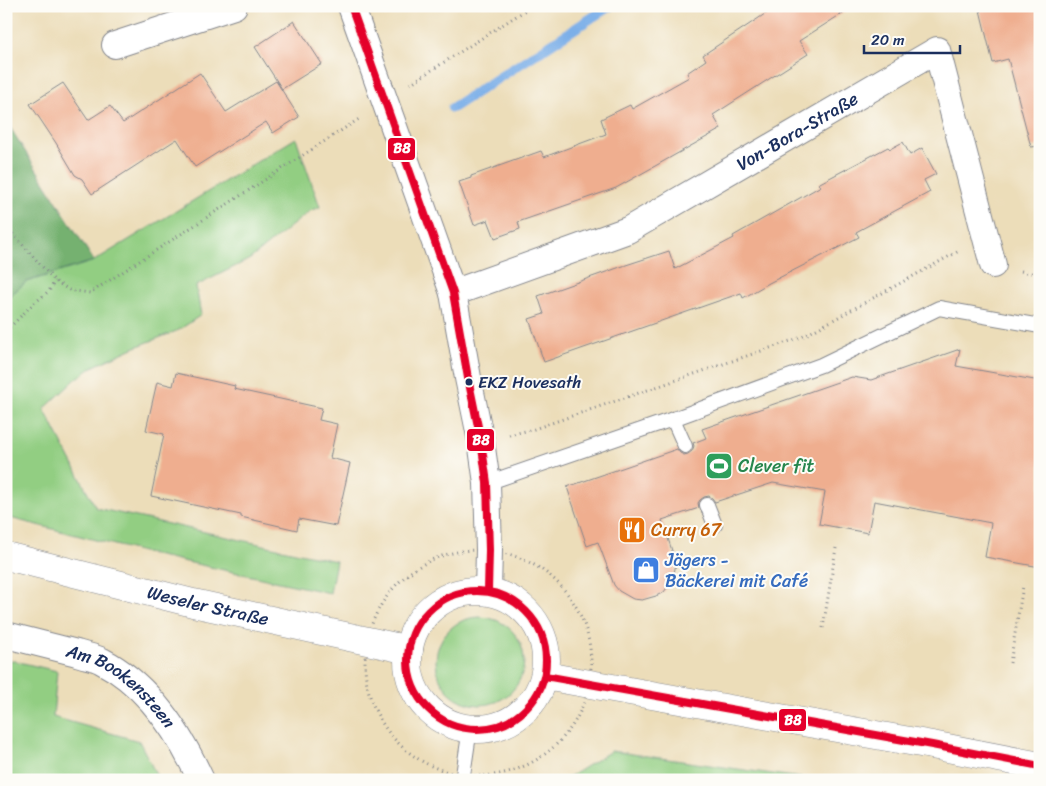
<svg xmlns="http://www.w3.org/2000/svg" width="1046" height="786" viewBox="0 0 1046 786" font-family="Sriracha,sans-serif">
<rect width="100%" height="100%" fill="#fdfcf7"/>
<filter id="ink" filterUnits="userSpaceOnUse"><feTurbulence type="fractalNoise" baseFrequency=".02" numOctaves="2"/><feDisplacementMap in="SourceGraphic" scale="10" xChannelSelector="R" yChannelSelector="G"/><feConvolveMatrix kernelMatrix="1 2 1 2 8 2 1 2 1" color-interpolation-filters="sRGB"/></filter>
<filter id="wash" filterUnits="userSpaceOnUse"><feTurbulence type="fractalNoise" baseFrequency=".0096" numOctaves="4" result="noise"/><feDisplacementMap in="SourceGraphic" scale="20" xChannelSelector="R" yChannelSelector="G"/><feGaussianBlur stdDeviation="1.12" result="paint"/><feColorMatrix in="noise" values="0 0 0 0 0 0 0 0 0 0 0 0 0 0 0 0 0 1.4 0 .05"/><feComposite in="paint" operator="in"/></filter>
<g filter="url(#wash)">
<rect width="100%" height="100%" fill="#ecddb9"/>
<g fill="#92ce82" stroke="#567e70">
<polygon points="296,138 320,207 310,211 250,259 196,286 201,315 179,330 133,348 94,366 76,379 44,409 96,508 336,561 330,593 150,554 6,517 6,299 26,282 94,261"/>
<circle cx="480" cy="661" r="44"/>
<polygon points="6,659 57,671 53,717 139,741 159,780 6,780"/>
<polygon points="611,751 815,780 564,780"/>
</g>
<polygon fill="#75b170" stroke="#487067" points="6,121 94,261 26,282 6,299"/>
<g fill="none" stroke-linecap="round" stroke-linejoin="round">
<polyline stroke="#7bafe8" stroke-width="10" points="452,108 610,6"/>
</g>
<g id="blocks">
<g fill="#efae8f">
<polygon points="777,6 854,6 799,41 808,54 713,115 721,129 616,188 518,222 520,229 495,238 488,220 474,225 459,182 471,178 471,176 541,151 544,157 606,134 601,119 630,105 632,109 689,77 687,73 706,60 703,55"/>
<polygon points="979,6 1040,6 1040,146 1031,147 1008,59 993,63"/>
<polygon points="294,21 322,64 282,89 255,47"/>
<polygon points="200,73 226,112 276,81 299,117 273,133 266,122 195,167 177,139 92,194 82,179 75,175 56,143 30,104 63,83 88,120 110,106 123,123"/>
<polygon points="903,142 910,155 922,148 936,174 924,180 930,192 856,232 859,237 769,283 743,298 741,293 544,362 529,319 544,314 538,296 626,265 669,251 675,269 734,238 733,236 821,186 818,184 888,147 890,149"/>
<polygon points="960,349 956,366 1040,381 1040,567 985,557 991,523 874,501 868,533 819,524 825,492 773,483 715,502 712,498 709,496 704,497 700,500 698,503 699,508 662,520 676,563 673,579 664,592 656,596 642,600 633,599 619,591 614,585 598,542 587,546 567,487 677,449 680,453 684,455 688,454 692,451 694,446 693,443 706,438 702,429 852,377 871,380"/>
<polygon points="176,373 235,386 234,389 322,408 319,420 337,424 330,458 350,463 336,526 299,519 297,530 241,517 241,515 151,496 164,434 146,430 157,382 173,386"/>
</g>
</g>
</g>
<g filter="url(#ink)">
<use href="#blocks" fill-opacity="0" stroke="#84868c" stroke-width="1"/>
<g fill="none" stroke-linecap="round" stroke-linejoin="round">
<g stroke="#84868c" stroke-width="16">
<g id="service">
<polyline points="673,419 685,446"/>
<polyline points="487,483 673,419 821,365 939,308 1040,326"/>
<polyline points="707,505 715,525"/>
<polyline points="463,775 470,728"/>
</g>
</g>
<g stroke="#84868c" stroke-width="28">
<g id="minor">
<polyline points="351,6 453,293 468,378 481,441 487,483 489,550 488,591"/>
<polyline points="115,45 234,6"/>
<path id="s1" d="M 453,293 L 628,230 L 937,50 L 993,265"/>
<path id="s2" d="M 6,635 C 30,641 53,647 77,653 C 85,656 95,657 102,661 C 148,685 180,734 201,780"/>
</g>
</g>
<g stroke="#84868c" stroke-width="29">
<g id="tertiary">
<path id="s3" d="M 6,556 L 193,603 L 409,650"/>
<circle cx="477" cy="660" r="69"/>
<polyline points="545,676 932,745 1040,766"/>
</g>
</g>
<g stroke="#84868c" stroke-width="3" stroke-dasharray="1 4" stroke-linecap="butt">
<polyline points="410,84 532,6"/>
<polyline points="6,226 55,281 69,290 90,293 359,119"/>
<polyline points="1021,271 1040,275"/>
<polyline points="6,331 32,305 49,291 55,281"/>
<polyline points="509,435 534,429 802,337 959,251"/>
<circle cx="478" cy="663" r="113"/>
<polyline points="823,628 836,548"/>
<polyline points="1010,663 1023,586"/>
</g>
<use href="#service" stroke="#fff" stroke-width="14"/>
<use href="#minor" stroke="#fff" stroke-width="26"/>
<use href="#tertiary" stroke="#fff" stroke-width="28"/>
<g stroke="#fdfcf7" stroke-width="11">
<g id="bus-1">
<polyline points="351,6 453,293 468,378 481,441 487,483 489,550 488,591"/>
<circle cx="477" cy="660" r="69"/>
<polyline points="545,676 932,745 1040,766"/>
</g>
</g>
<use href="#bus-1" stroke="#e4002b" stroke-width="8"/>
</g>
</g>
<defs>
<g id="stadium-square" transform="scale(1.4375)"><rect x="-9" y="-9" width="18" height="18" rx="4" fill="#2e9e5b" stroke="#fdfcf7"/><path d="M0-5a6.5 5 0 1 0 0 10a6.5 5 0 1 0 0-10ZM-3.5-1.8h7v3.6h-7Z" fill="#fff"/></g>
<g id="restaurant-square" transform="scale(1.4375)"><rect x="-9" y="-9" width="18" height="18" rx="4" fill="#e8710a" stroke="#fdfcf7"/><path d="M-5-6h1v4h1v-4h1v4h1v-4h1v5L-1.5 .5V6h-2V.5L-5-1ZM5-6V6H3V1.5H1.5Q1.5-4 5-6Z" fill="#fff"/></g>
<g id="shop-square" transform="scale(1.4375)"><rect x="-9" y="-9" width="18" height="18" rx="4" fill="#3f7fe0" stroke="#fdfcf7"/><path d="M-5-2.5h2.3a2.7 3.5 0 0 1 5.4 0H5L5.5 6h-11ZM-1.5-2.5h3a1.5 2.3 0 0 0-3 0Z" fill="#fff"/></g>
</defs>
<g fill-rule="evenodd">
<use href="#stadium-square" x="719" y="466"/>
<use href="#restaurant-square" x="632" y="530"/>
<use href="#shop-square" x="646" y="570"/>
</g>
<circle fill="#1b2f5e" stroke="#fdfcf7" stroke-width="2" cx="469" cy="382" r="4.5"/>
<g text-anchor="middle" dominant-baseline="central" stroke-width="4" stroke-linejoin="round" paint-order="stroke">
<g font-size="17" fill="#1b2f5e" stroke="#fdfcf7" text-anchor="start">
<text x="478" y="382">EKZ Hovesath</text>
</g>
<g font-size="18" fill="#1b2f5e" stroke="#fdfcf7">
<text stroke="none"><textPath href="#s1" startOffset="382">Von-Bora-Straße</textPath></text>
<text stroke="none"><textPath href="#s3" startOffset="208">Weseler Straße</textPath></text>
<text stroke="none"><textPath href="#s2" startOffset="129">Am Bookensteen</textPath></text>
</g>
<g font-size="18" fill="#27864d" stroke="#fdfcf7" text-anchor="start">
<text x="738" y="466">Clever fit</text>
</g>
<g font-size="18" fill="#c56008" stroke="#fdfcf7" text-anchor="start">
<text x="651" y="530">Curry 67</text>
</g>
<g font-size="18" fill="#366cbe" stroke="#fdfcf7" text-anchor="start">
<text x="665" y="560">Jägers -<tspan x="665" dy="21">Bäckerei mit Café</tspan></text>
</g>
</g>
<g stroke="#fdfcf7" stroke-width="2">
<rect x="387" y="137" width="29" height="24" rx="5" fill="#e4002b"/>
<rect x="466" y="428" width="29" height="24" rx="5" fill="#e4002b"/>
<rect x="778" y="708" width="29" height="24" rx="5" fill="#e4002b"/>
</g>
<g font-size="14" text-anchor="middle" font-weight="bold" fill="#fff">
<text x="402" y="153">B8</text>
<text x="481" y="445">B8</text>
<text x="793" y="725">B8</text>
</g>
<rect width="1046" height="786" fill="none" stroke="#fdfcf7" stroke-width="25"/>
<path d="M864 45v8h96v-8" fill="none" stroke="#1b2f5e" stroke-width="2.5"/>
<text x="871" y="45" font-size="15" fill="#1b2f5e" stroke="#fdfcf7" stroke-width="4" paint-order="stroke">20 m</text>
</svg>
